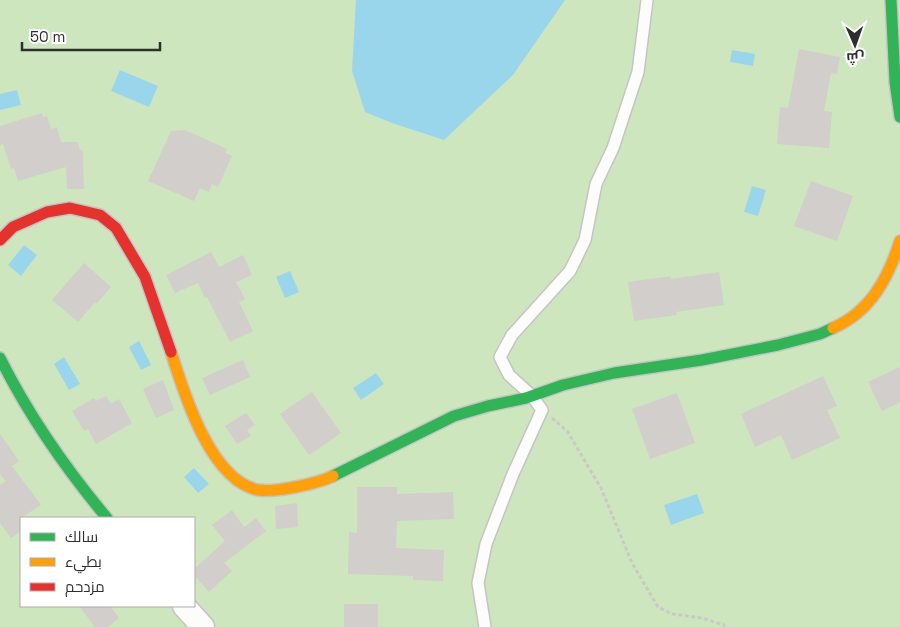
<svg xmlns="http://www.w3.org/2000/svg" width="900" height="627" viewBox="0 0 900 627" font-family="'Space Grotesk',Cairo,sans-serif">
<rect width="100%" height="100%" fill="#ece8e4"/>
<path fill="#cee6be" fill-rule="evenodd" d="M 0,0 L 900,0 L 900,627 L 0,627 ZM 21,518 L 194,518 L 194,606 L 21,606 Z"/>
<g fill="#99d6ec">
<polygon points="356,0 565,0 513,75 444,140 392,123 365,112 352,71"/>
<polygon points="732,50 755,54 753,66 730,62"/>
<polygon points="120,70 158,86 149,107 111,91"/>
<polygon points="17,90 21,105 0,110 0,94"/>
<polygon points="752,186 766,190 758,216 744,212"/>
<polygon points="24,245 37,255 21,276 8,265"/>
<polygon points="290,271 299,292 285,298 276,277"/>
<polygon points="139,341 151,365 141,370 129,347"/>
<polygon points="64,357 80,384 69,390 54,364"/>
<polygon points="376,373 384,384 361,400 353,388"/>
<polygon points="194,468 209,484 198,493 184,477"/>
<polygon points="697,494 704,513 671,525 664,505"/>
</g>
<g fill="#d1cecb">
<polygon points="799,49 840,57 837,74 831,73 824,111 832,112 829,148 777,144 780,107 788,108"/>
<polygon points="42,113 43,117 47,116 51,129 57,127 61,142 78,142 79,148 83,152 84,189 67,189 66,167 18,181 14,168 11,169 3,144 0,145 0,126"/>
<polygon points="185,130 227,149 225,153 232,156 218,187 212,184 209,192 200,188 194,201 148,181 171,131"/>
<polygon points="811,181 853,196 837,241 794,226"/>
<polygon points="211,252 219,267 243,255 252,275 236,282 245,299 239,302 253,331 230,342 207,297 205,298 198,283 175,293 166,275"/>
<polygon points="84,263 111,287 96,304 95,302 78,322 52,300"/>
<polygon points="719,272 724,305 676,312 677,315 634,321 628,282 671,276 671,279"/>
<polygon points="243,360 250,377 210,395 202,378"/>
<polygon points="900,367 900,402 882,411 868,382"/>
<polygon points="823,376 837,406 827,410 840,438 792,460 781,435 755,447 741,414"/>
<polygon points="163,380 174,410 156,418 143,389"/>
<polygon points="312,392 341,433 309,455 280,414"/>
<polygon points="677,393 695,443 650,459 632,409"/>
<polygon points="106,396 111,404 119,399 132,423 96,444 88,429 84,431 72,411 94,398 96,401"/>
<polygon points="246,413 255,425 247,430 251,436 237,444 225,426"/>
<polygon points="0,434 19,461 12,466 41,505 21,518 21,531 11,538 0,523 0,485 6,481 0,474"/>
<polygon points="357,487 397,487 397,494 453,492 454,519 397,521 396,548 444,550 443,581 413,580 413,576 348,574 349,532 357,533"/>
<polygon points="297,503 298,527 276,529 275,506"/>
<polygon points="232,510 244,527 256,518 266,531 224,563 232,571 209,592 194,575 194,569 225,541 212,525"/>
<rect x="344" y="604" width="34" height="23"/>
<polygon points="79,606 110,606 119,618 108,627 95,627"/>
</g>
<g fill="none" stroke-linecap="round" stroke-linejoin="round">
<g stroke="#c5c4c5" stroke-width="14">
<polyline id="lane" points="485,627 478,583 486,544 513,474 542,410 532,396 509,375 500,357 512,335 570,271 585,240 596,184 613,148 638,72 647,0"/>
</g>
<g stroke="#c5c4c5" stroke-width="25">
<polyline id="street" points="184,606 203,627"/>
</g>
<g stroke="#c5c4c5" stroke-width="14">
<g id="fast">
<polyline points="891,0 895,82 900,117"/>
<path d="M 0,358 C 29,416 65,468 107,518"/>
<polyline points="333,476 454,416 488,406 526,398 563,385 614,373 702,360 778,345 820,334 833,328"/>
</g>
</g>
<g stroke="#c5c4c5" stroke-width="14">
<g id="slow">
<path d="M 833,328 C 870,312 888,279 900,241"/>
<path d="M 171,352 C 184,393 210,480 258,490 C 271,492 284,489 296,487 C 309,484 321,482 333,476"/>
</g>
</g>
<g stroke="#c5c4c5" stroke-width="14">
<polyline id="jam" points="0,240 13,227 47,212 70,208 100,215 116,228 145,277 171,352"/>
</g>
<polyline stroke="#c9c9c8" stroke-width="3" stroke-dasharray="4 2.5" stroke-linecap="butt" points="552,418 567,431 601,488 632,563 658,607 672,614 702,618 724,625 724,627"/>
<use href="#lane" stroke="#fcfcfb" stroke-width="11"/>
<use href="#street" stroke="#fcfcfb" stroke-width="22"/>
<use href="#fast" stroke="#30b455" stroke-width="11"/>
<use href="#slow" stroke="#ff9f0a" stroke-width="11"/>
<use href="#jam" stroke="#e5322d" stroke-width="11"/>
</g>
<rect x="20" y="517" width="175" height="90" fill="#ffffff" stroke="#ababab"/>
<rect x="30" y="533" width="25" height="8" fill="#30b455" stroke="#ababab"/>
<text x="65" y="542" font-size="15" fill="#2e2e2e">سالك</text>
<rect x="30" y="558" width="25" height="8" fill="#ff9f0a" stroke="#ababab"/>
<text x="65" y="567" font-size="15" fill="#2e2e2e">بطيء</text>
<rect x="30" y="583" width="25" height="8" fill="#e5322d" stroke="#ababab"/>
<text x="65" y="592" font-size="15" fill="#2e2e2e">مزدحم</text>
<g transform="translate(855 45) rotate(178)" stroke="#ffffff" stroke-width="4" paint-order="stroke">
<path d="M0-4L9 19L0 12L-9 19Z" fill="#2e2e2e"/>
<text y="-8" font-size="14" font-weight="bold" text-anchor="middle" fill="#2e2e2e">ش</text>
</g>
<path d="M22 42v8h138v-8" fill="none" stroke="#2e2e2e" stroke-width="2.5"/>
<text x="30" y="42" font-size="15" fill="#2e2e2e" stroke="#ffffff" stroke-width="4" paint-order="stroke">50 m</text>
</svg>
